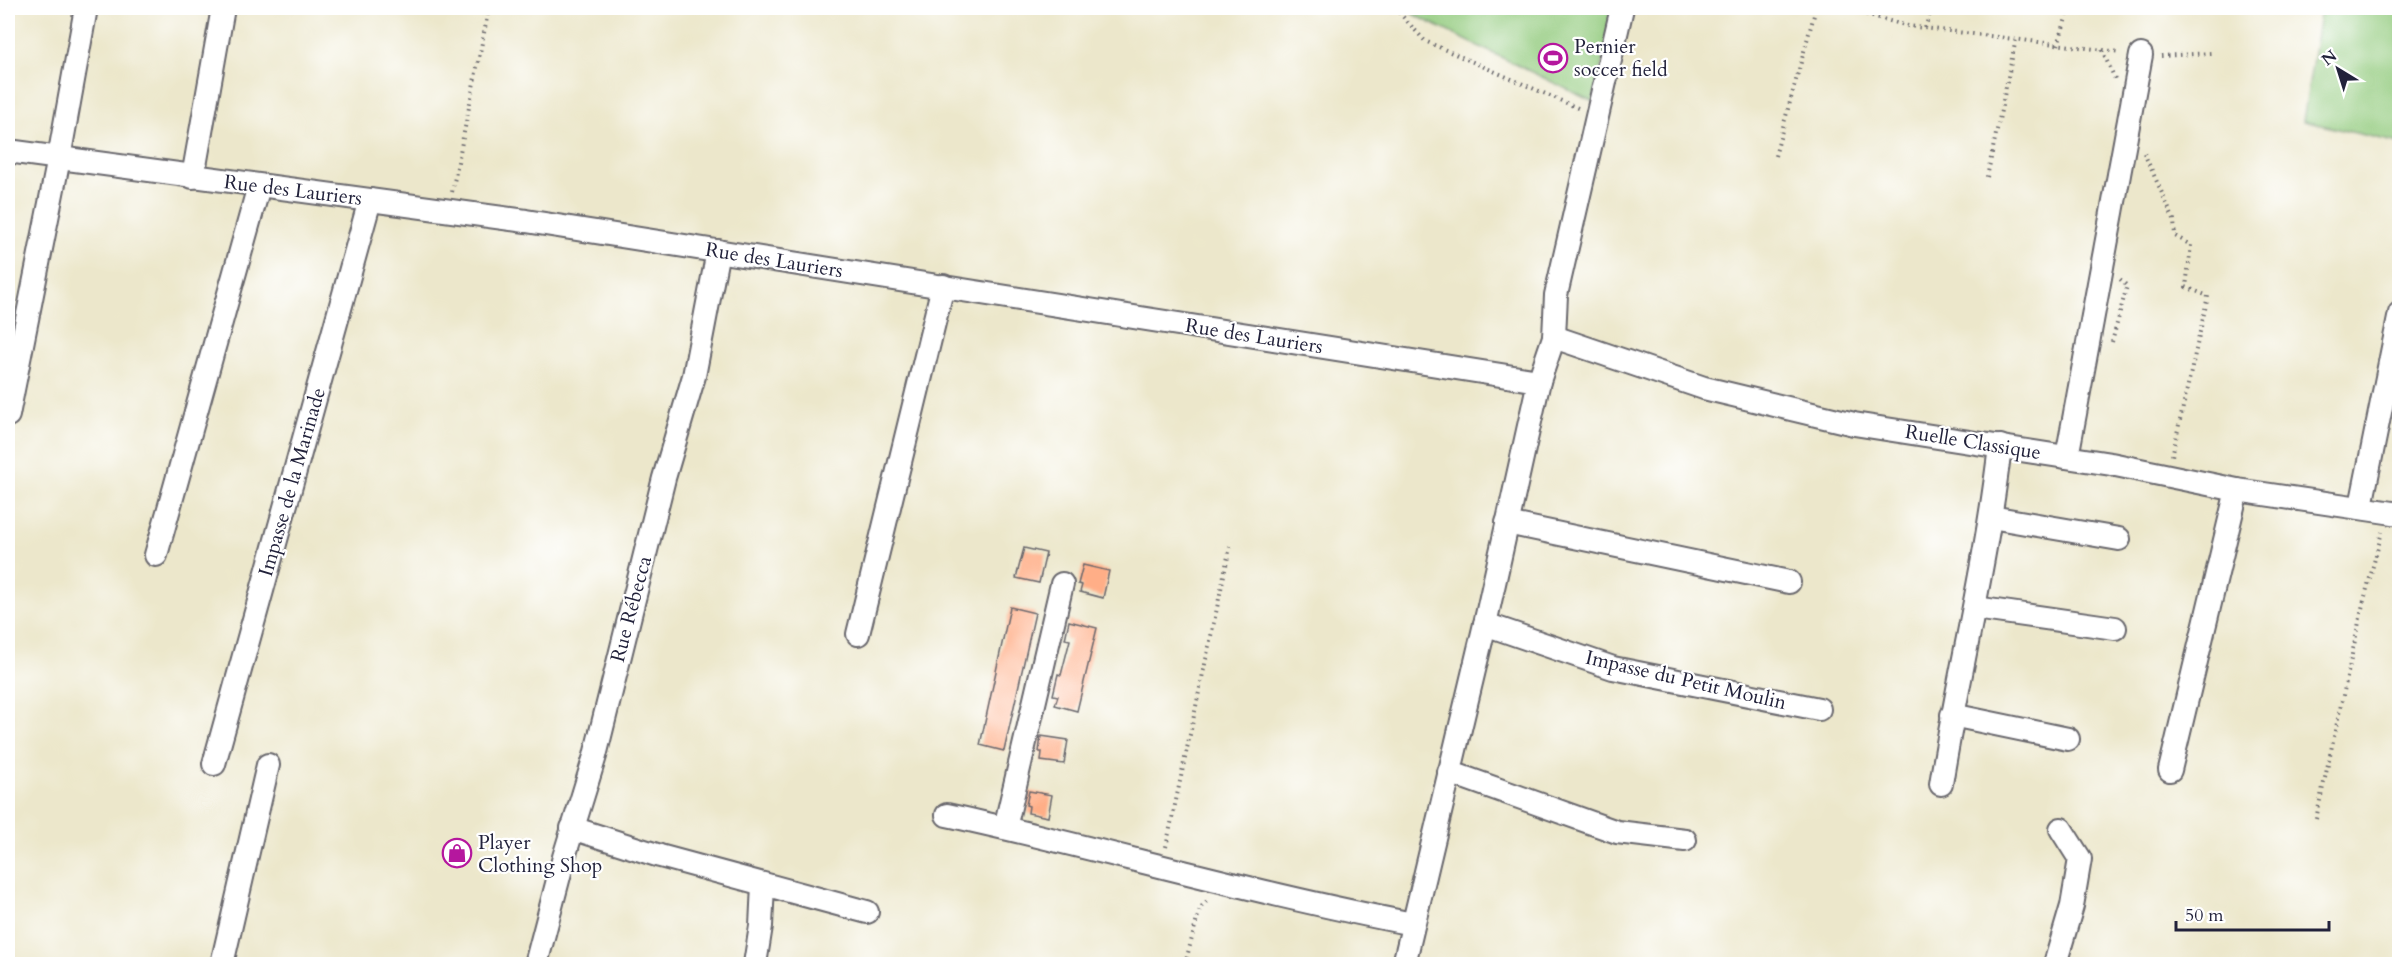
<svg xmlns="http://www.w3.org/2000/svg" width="2407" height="972" viewBox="0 0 2407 972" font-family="Cardo,serif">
<rect width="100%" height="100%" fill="#fff"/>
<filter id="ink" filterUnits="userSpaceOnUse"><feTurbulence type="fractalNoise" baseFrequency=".0167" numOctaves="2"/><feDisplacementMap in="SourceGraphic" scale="12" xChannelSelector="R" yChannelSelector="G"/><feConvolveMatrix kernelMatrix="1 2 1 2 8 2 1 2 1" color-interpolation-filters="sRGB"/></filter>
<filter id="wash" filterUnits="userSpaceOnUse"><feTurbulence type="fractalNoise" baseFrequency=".008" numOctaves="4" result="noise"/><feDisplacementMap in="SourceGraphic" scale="24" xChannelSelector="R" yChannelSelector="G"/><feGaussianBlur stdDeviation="1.35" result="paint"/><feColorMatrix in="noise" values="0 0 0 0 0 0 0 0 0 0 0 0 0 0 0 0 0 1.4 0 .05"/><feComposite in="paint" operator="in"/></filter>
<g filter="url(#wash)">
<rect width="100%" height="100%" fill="#ece7cb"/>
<g fill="#93cb7e" stroke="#5a765c" stroke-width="1.5">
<polygon points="1415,8 1615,8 1593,102 1412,14"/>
<polygon points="2321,8 2399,8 2399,143 2303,121"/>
</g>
<g id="blocks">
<g fill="#ffae87">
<polygon points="1024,548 1046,553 1039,583 1016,578"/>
<polygon points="1083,565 1109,571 1103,598 1080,592 1082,585 1078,584"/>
<polygon points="1010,607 1035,613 1004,751 980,745"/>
<polygon points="1069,621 1097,628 1077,711 1055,705 1058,696 1053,695 1058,674 1061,675 1070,640 1065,639"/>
<polygon points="1041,736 1068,740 1064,764 1041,761 1042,752 1039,752"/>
<polygon points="1029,791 1052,795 1048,817 1028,813 1029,806 1026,805"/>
</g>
</g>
</g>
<g filter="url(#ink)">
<use href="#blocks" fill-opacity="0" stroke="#69676d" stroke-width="1.5"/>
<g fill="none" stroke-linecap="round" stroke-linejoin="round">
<g stroke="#69676d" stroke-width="26">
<g id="street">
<polyline points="8,151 526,221 1539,381"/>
<polyline points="193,177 223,8"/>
<polyline points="1554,337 1704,388 1854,424 2111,464 2237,490 2400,514"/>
<polyline points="8,415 59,158 86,8"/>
<polyline points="2067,457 2141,55"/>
<polyline points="2361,506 2400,313"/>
<polyline points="1991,517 2119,539"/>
<polyline points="1507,523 1789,582"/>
<polyline points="156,555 259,186"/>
<polyline points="1975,608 2115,628"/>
<polyline points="1485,624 1613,668 1819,709"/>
<polyline points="858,634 943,286"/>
<polyline points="1952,715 2068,739"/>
<polyline points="214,764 370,200"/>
<polyline points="2170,770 2237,490"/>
<polyline points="1449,772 1617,832 1685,840"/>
<path d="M 1941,784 C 1959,671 1987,560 2000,446"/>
<path d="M 947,815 C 1103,849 1256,894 1413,924"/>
<polyline points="572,828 660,856 867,912"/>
<polyline points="1005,828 1062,584"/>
<polyline points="222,964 268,765"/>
<polyline points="536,964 564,857 595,756 664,478 694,376 718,251"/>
<polyline points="755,964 761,926 763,885"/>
<polyline points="1404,964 1485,624 1539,381 1554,337 1556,295 1622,8"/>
<polyline points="2055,964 2072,906 2080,859 2061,829"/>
</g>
</g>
<g stroke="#69676d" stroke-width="4" stroke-dasharray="1.5 4.5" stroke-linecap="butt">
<polyline points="1395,8 1425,41 1580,109"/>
<polyline points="1843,8 1908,26 2120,52"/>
<polyline points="1925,28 1932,8"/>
<polyline points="2058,45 2069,8"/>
<polyline points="2102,50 2115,79"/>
<polyline points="2161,56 2211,53"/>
<polyline points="2144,153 2174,220 2175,236 2191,245 2186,287 2208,296 2172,456"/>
<polyline points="1775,156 1816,8"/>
<polyline points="1987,177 2016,39"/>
<polyline points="452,192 489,8"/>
<polyline points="2112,342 2127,286 2120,279"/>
<polyline points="2316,819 2363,604 2382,532"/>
<polyline points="1166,847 1230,547"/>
<polyline points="1185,964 1200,908 1209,899"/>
</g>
<use href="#street" stroke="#fff" stroke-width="22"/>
</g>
</g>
<defs>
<g id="stadium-ring" transform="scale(1.5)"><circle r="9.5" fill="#fff" stroke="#b5179e" stroke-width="1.5"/><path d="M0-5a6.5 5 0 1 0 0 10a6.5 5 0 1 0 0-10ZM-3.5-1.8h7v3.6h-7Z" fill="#b5179e"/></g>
<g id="shop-ring" transform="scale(1.5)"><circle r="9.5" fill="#fff" stroke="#b5179e" stroke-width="1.5"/><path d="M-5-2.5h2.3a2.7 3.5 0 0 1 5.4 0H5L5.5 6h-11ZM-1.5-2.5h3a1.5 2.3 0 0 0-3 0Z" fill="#b5179e"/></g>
</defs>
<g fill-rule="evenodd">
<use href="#stadium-ring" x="1553" y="58"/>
<use href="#shop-ring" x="457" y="853"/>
</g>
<g text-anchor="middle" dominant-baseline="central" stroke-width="4.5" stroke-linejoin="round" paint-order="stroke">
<g font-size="20" fill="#22223b" stroke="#fff" text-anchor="start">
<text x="1574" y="46">Pernier<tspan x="1574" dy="23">soccer field</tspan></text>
<text x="478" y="842">Player<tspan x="478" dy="23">Clothing Shop</tspan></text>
</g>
<g font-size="20" fill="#22223b" stroke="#fff">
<text transform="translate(293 190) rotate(7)">Rue des Lauriers</text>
<text transform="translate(774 260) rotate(9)">Rue des Lauriers</text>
<text transform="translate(1254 336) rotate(9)">Rue des Lauriers</text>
<text transform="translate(1973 442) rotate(9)">Ruelle Classique</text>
<text transform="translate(292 482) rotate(-74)">Impasse de la Marinade</text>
<text transform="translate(631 609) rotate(-75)">Rue Rébecca</text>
<text transform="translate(1686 680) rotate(13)">Impasse du Petit Moulin</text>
</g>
</g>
<rect width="2407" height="972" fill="none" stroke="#fff" stroke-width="30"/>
<g transform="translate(2338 69) rotate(322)" stroke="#ffffff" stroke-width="4.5" paint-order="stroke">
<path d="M0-4.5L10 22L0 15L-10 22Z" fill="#22223b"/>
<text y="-9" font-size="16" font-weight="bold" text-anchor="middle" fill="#22223b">N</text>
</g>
<path d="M2176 921v9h153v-9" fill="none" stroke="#22223b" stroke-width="3"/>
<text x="2185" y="921" font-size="18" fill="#22223b" stroke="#ffffff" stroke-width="4.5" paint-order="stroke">50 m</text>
</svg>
